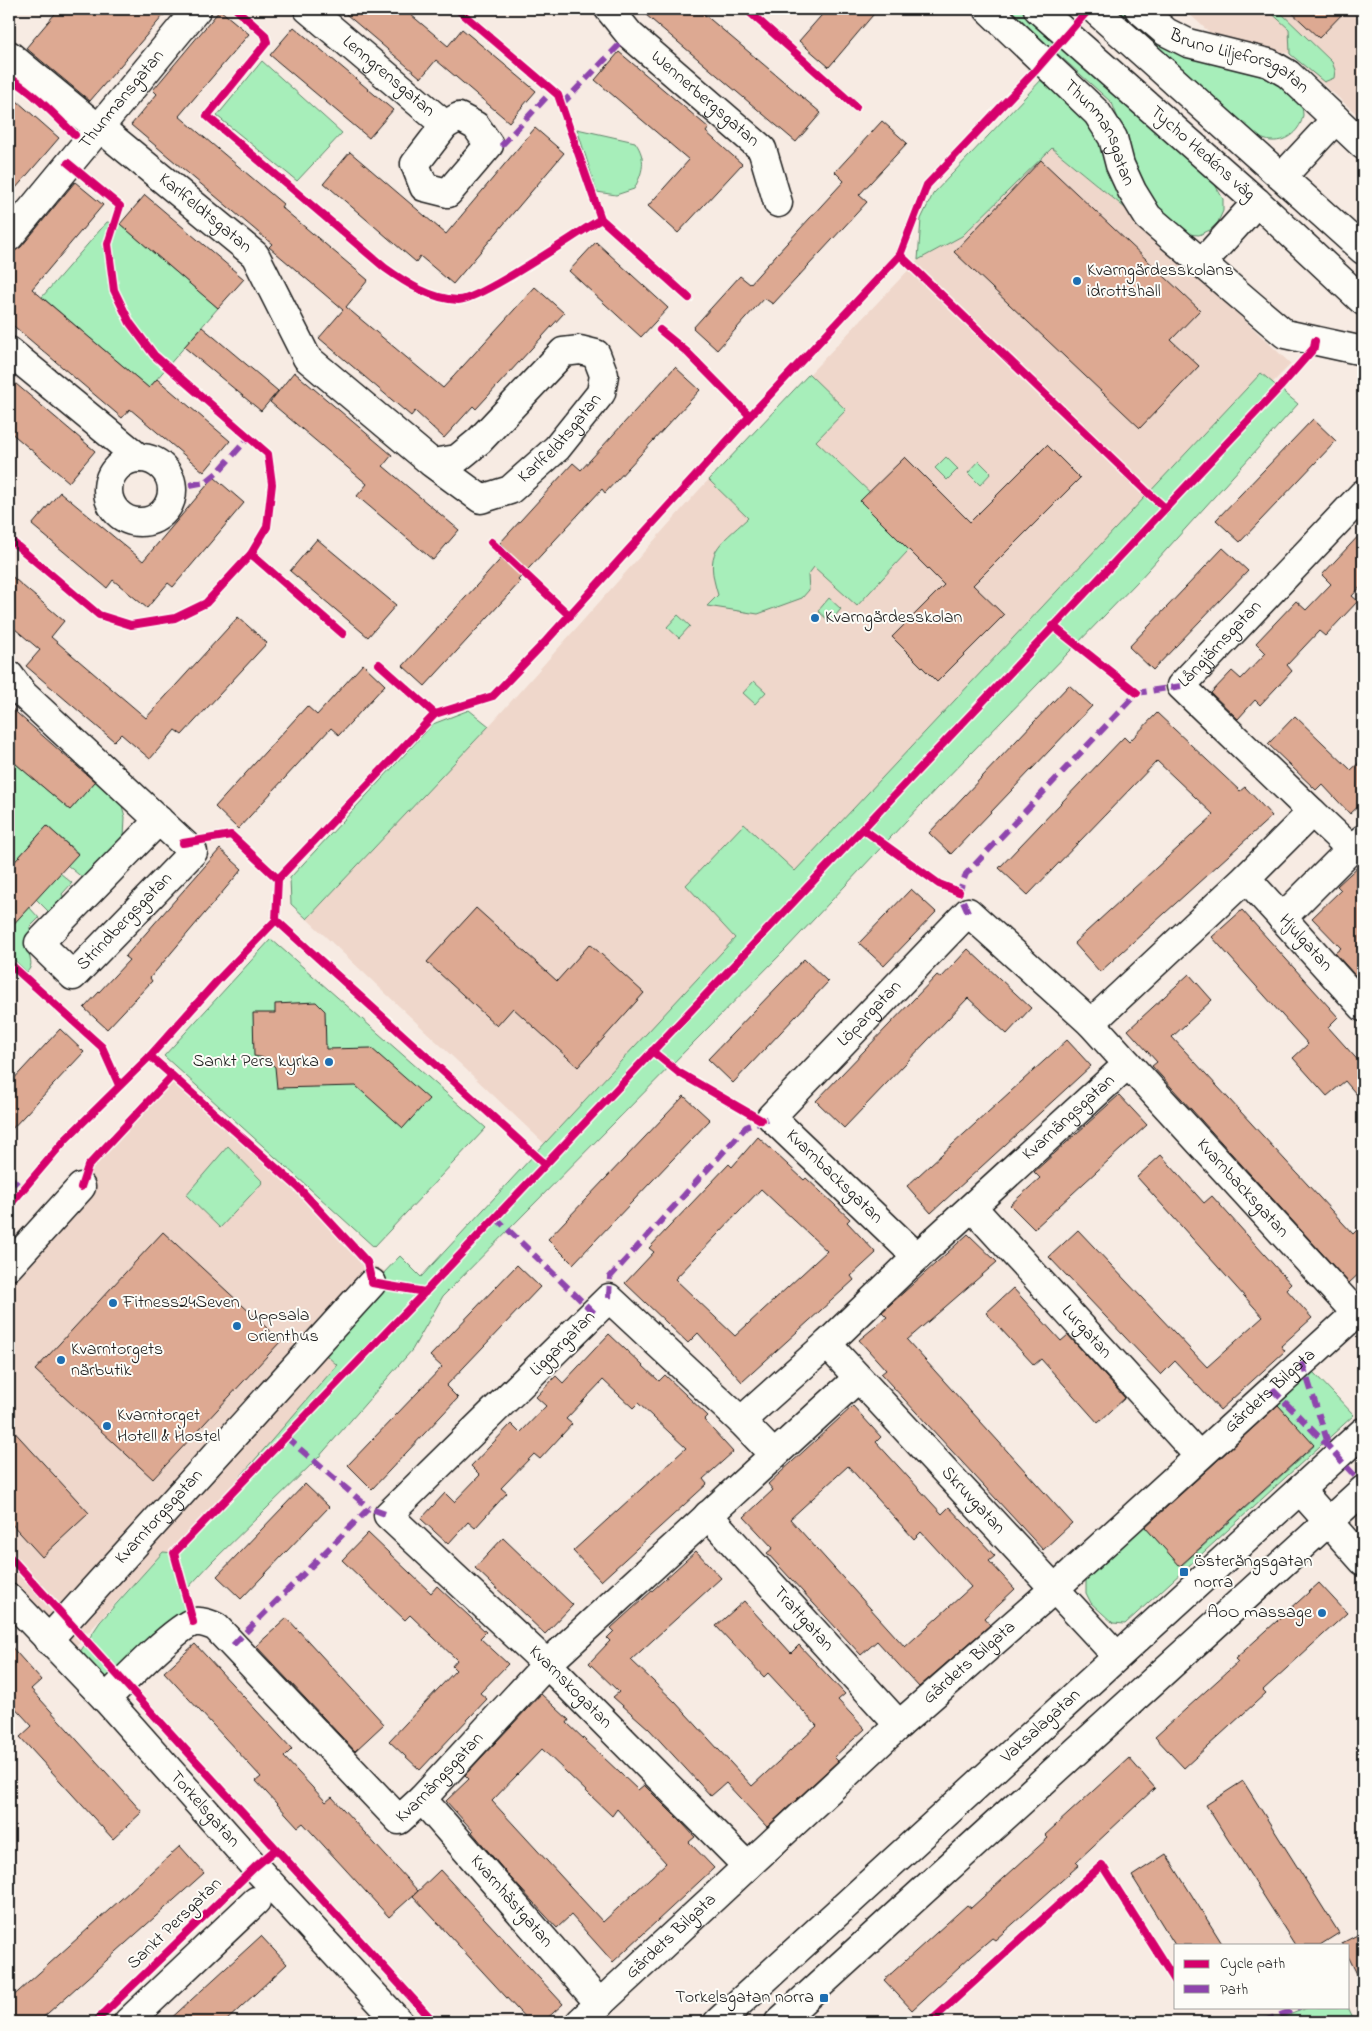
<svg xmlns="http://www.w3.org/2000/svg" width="1372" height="2031" viewBox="0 0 1372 2031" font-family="'Indie Flower',sans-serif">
<rect width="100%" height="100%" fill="#f7ebe3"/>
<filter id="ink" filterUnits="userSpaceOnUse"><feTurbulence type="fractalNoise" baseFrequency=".02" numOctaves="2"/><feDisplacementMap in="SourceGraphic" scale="10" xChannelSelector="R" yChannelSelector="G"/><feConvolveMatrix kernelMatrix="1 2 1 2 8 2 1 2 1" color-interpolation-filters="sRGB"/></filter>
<g filter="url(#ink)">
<g fill="#efd7cb">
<polygon points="1184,9 1363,9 1363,120 1290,54 1209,32"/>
<polygon points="1052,148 1125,208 1291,364 1146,510 548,1147 307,919 489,726 699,490 918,260 962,236"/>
<polygon points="172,1076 299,1188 367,1262 425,1292 174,1553 163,1552 72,1650 9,1583 9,1266 81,1187 88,1166"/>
</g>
<g fill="#a7eeba" stroke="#62856b">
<polygon points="1008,9 1020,9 1214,183 1223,199 1223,211 1218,222 1210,230 1199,235 1184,234 1166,221 1146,191 1112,103"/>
<path d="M 1112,9 L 1128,9 L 1253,66 L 1300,99 C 1301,104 1303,110 1303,115 C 1301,130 1287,142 1272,141 C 1266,141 1259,137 1253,135 Z"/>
<polygon points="1267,9 1277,9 1332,62 1335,70 1334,78 1324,82 1290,54 1289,29"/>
<polygon points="262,61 342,133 297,181 217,116"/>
<polygon points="1044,77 1096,126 1109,167 1125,208 1052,148 962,236 918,260 921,219 933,194"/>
<path d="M 577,129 L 635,142 C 647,159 643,172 634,189 L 616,195 L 597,192 Z"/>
<polygon points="107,222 120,224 218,308 149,388 42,297"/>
<polygon points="1261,373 1298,404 1139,580 936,789 785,950 443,1296 412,1350 318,1458 212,1562 185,1591 193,1622 106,1699 72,1664 100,1622 163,1552 174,1553 337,1365 315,1345 400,1256 421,1277 735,938 686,885 744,824 795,871"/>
<path d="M 809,374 L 846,410 L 816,441 L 919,539 L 857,606 L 814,567 L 808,575 L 809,590 L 802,598 L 758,614 L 707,606 L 718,595 C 704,550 717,547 748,518 L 709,480 Z"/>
<polygon points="946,457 958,469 947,480 935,468"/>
<polygon points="979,461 991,473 980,485 968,473"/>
<polygon points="829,598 841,609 830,622 818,611"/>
<polygon points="678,615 690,626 679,638 667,627"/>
<polygon points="754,681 766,692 755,704 743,693"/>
<polygon points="469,710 489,726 307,919 291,904 290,878 433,724"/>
<polygon points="9,758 70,810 96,780 121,802 125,817 124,838 84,879 67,865 78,853 47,826 9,868"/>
<polygon points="60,873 72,883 62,894 64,898 50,913 36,899"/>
<path d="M 29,907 L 39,918 L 30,927 C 31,935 29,941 29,948 C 28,958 35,964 27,972 L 9,955 L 9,922 L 12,925 Z"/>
<polygon points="271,939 486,1128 374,1247 164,1056"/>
<polygon points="228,1146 263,1182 220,1228 186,1195"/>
<polygon points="1313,1372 1354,1415 1125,1624 1113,1623 1091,1603 1086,1593 1086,1579 1090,1575 1144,1526 1181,1566 1314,1446 1278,1405"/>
<polygon points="1309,2007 1347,2007 1354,2022 1272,2022"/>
</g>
<g fill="#dda992" stroke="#1c1c1c" fill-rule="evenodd">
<polygon points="59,9 169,9 90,101 26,48"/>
<polygon points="340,9 404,9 448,46 462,29 536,91 509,122 436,60 421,78"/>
<polygon points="639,9 698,9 821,113 796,142"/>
<polygon points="827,9 878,9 829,67 799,41"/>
<polygon points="1288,9 1347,9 1319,38"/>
<polygon points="220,10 249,34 179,116 283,204 281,207 368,280 346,307 443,388 535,287 564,313 476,409 473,406 444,438 415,411 411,416 319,338 343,310 269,247 272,244 131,125 157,94 153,90"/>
<polygon points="294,27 393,110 369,138 270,55"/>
<polygon points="619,52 709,128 706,132 742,164 678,233 648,206 689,160 595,80"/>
<polygon points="9,94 59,138 9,196"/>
<polygon points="882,121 907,143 859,195 867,202 773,304 764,298 717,350 693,328 740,276 750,284 776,255 844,181 835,172"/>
<polygon points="535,128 564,153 453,284 420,256 416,262 324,183 350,152 446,234"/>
<polygon points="1041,160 1200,310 1171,340 1199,366 1140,428 954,252"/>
<polygon points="75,182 103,205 32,289 149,388 157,379 230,441 204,472 130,409 122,418 9,322 9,254 21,247"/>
<polygon points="145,195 244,279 218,308 120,224"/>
<polygon points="596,242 668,308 641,337 569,271"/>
<polygon points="202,327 278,391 261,411 184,347"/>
<polygon points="675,367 700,390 605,493 602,489 518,580 520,582 425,686 403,666 508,551 500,543 573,463 581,470"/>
<polygon points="294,372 392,455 383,466 459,530 433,560 357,496 367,484 270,402"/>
<polygon points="9,378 95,451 69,482 9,431"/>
<polygon points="1313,419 1336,441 1240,542 1216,520"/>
<polygon points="1047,445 1080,478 973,585 1004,615 937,682 892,637 944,585 860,501 905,457 970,522"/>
<polygon points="214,477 244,503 173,587 168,583 147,608 113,580 107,588 32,525 60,492 143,561"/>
<polygon points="1363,531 1363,584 1352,596 1358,601 1325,636 1319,631 1287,665 1292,671 1260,705 1255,700 1238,719 1211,693 1232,671 1241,679 1266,653 1256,643 1296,601 1306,610 1331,584 1322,575"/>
<polygon points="317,539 396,605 368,637 290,571"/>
<polygon points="1223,548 1248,571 1153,670 1129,647"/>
<polygon points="9,574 64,621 51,637 146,718 238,617 267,643 182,735 175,730 150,759 121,734 114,741 26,666 40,650 9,624"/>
<polygon points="363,664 385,685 339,735 331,728 238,829 215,807 307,706 317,715"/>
<polygon points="1069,685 1092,706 951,854 929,833"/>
<polygon points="9,706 95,782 70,810 9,758"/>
<polygon points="1157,713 1240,791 1245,787 1272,816 1100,972 1074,943 1214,815 1157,761 1028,895 999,868 1124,737 1129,742"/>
<polygon points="1295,716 1351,770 1363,759 1363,802 1350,814 1322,784 1316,790 1268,744"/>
<polygon points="47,826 78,854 9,929 9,868"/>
<polygon points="220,849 242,869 150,978 152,981 107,1029 84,1008 129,960 125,957"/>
<polygon points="1363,862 1363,984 1335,953 1341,948 1312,918 1341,890 1337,886"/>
<polygon points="911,889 936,912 884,966 859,943"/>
<polygon points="476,908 557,981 590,944 644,993 578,1067 513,1008 497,1026 427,962"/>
<polygon points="1242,910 1338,1017 1328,1027 1363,1066 1363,1102 1345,1081 1327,1096 1293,1058 1308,1044 1212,937"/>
<polygon points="968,949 1031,1008 1007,1034 968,998 844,1128 816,1101 937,975 941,978"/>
<polygon points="804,959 828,982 733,1083 708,1059"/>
<polygon points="1189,974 1212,1000 1172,1037 1353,1234 1363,1224 1363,1270 1349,1283 1152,1066 1157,1062 1128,1030"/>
<polygon points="316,1002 325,1011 326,1049 371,1048 429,1099 403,1128 356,1086 277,1088 275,1067 265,1058 254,1056 253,1013 275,1013 275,1004"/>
<polygon points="60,1029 84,1052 9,1132 9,1084"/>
<polygon points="1067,1040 1091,1066 931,1213 907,1186"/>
<polygon points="1119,1095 1147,1125 1034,1229 1010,1205 1040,1178 1034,1172"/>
<polygon points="684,1096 710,1120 573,1264 548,1239"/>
<path d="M 758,1137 L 804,1180 L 806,1178 L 850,1219 L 847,1222 L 876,1253 L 851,1276 L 854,1280 L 742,1382 L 698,1333 L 688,1343 L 625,1283 L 654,1252 L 649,1248 L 729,1164 L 732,1167 ZM 761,1189 L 827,1251 L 735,1336 L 675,1279 Z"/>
<polygon points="1161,1155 1204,1203 1212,1196 1291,1284 1286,1289 1312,1318 1281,1346 1285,1351 1220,1410 1175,1361 1161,1375 1049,1257 1078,1230 1207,1367 1263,1317 1137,1177"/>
<polygon points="163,1232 281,1341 153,1479 35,1370"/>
<polygon points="968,1234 997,1262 907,1340 1072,1523 1043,1550 881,1374 886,1370 859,1340 887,1317 882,1312"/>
<polygon points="517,1265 540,1287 446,1386 458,1398 372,1489 348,1465 442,1367 430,1356"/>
<polygon points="1013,1288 1061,1341 1068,1335 1125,1398 1098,1423 1041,1359 1034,1365 986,1313"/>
<polygon points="609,1334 659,1381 665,1375 708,1416 704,1420 733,1452 703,1479 707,1484 601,1581 573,1551 686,1448 638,1403 633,1408 603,1380 566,1419 572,1424 540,1459 534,1454 501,1488 507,1493 475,1528 468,1522 448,1544 421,1519 445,1493 454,1502 480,1475 471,1466 511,1424 520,1433 546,1406 536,1397 556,1376 563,1383"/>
<polygon points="1278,1405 1314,1445 1180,1566 1145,1527"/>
<path d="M 853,1406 L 881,1437 L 876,1442 L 942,1514 L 949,1507 L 995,1556 L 989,1561 L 1015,1589 L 984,1618 L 990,1625 L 919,1687 L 877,1641 L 861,1655 L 767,1553 L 773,1548 L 744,1517 L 773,1490 L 768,1484 ZM 848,1466 L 914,1539 L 921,1532 L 971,1587 L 905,1647 L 790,1519 Z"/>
<polygon points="9,1426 89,1513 42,1557 9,1521"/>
<polygon points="305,1484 329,1507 241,1599 217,1576"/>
<polygon points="368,1533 431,1593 437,1586 486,1632 480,1638 508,1664 480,1693 487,1699 420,1770 389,1741 456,1670 452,1666 457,1660 410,1615 405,1620 342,1560"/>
<polygon points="503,1538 573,1605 545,1634 475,1568"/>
<polygon points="696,1551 721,1578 631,1660 675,1702 752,1786 817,1726 768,1673 764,1677 716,1626 744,1601 791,1653 799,1645 845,1694 838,1700 865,1729 834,1757 838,1761 767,1827 726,1783 711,1796 649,1729 613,1697 619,1692 589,1663 610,1641 607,1638 614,1631 611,1628"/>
<polygon points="1319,1583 1347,1613 1263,1690 1266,1693 1184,1768 1155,1737 1238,1662 1235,1659"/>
<polygon points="287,1618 384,1724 355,1751 256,1646"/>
<polygon points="9,1644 41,1680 31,1689 142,1812 113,1839 20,1737 32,1726 9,1701"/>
<polygon points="195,1644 292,1749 284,1757 326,1802 332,1797 418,1891 389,1917 303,1823 298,1827 256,1781 261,1777 164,1672"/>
<path d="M 541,1694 L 569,1720 L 567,1723 L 638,1790 L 644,1785 L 683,1824 L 695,1837 L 689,1842 L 714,1868 L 613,1962 L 571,1915 L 557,1928 L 509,1876 L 472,1832 L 473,1831 L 446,1801 L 469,1779 L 465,1775 ZM 542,1749 L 612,1816 L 617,1809 L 666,1863 L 603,1922 L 492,1801 Z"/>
<polygon points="1129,1758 1155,1788 1076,1862 1079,1865 995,1940 992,1938 972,1955 912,2010 884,1980 967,1905 971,1908 1048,1838 1045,1835"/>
<polygon points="1243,1781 1339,1933 1320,1945 1295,1945 1206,1805"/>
<polygon points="180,1846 204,1873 38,2022 9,2022 9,2000"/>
<polygon points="1166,1854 1223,1945 1175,1945 1132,1876"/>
<polygon points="440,1870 563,2004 543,2022 529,2022 413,1896"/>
<polygon points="1363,1932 1363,1986 1348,1956 1348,1945 1343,1945 1342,1943"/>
<polygon points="261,1936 287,1964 225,2022 167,2022"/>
</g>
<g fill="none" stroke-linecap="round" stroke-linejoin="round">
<g stroke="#1c1c1c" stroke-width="31">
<g id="minor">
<path id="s1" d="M 308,9 L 445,125"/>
<path id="s2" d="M 609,9 L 630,35 L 762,149 L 778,203"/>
<path id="s3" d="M 988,9 L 1097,113 L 1113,138 L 1120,165 L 1132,191 L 1148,217 L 1285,334 L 1363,351"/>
<path id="s4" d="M 1139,9 L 1166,32 L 1188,43 L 1269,63 L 1288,74 L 1363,145"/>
<path id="s5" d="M 9,55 L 88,120 L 98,126 L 255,255 L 307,358 L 432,463 L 481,499 L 510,490 L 557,448 L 601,393 L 604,375 L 596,354 L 580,350 L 563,352 L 479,441 L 457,459 L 432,463"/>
<polygon points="459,117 476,126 489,145 448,193 424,187 415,164 445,125"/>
<polyline points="1282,177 1336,119"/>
<path id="s6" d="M 9,237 L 197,9"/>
<polyline points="1202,263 1257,202"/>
<polyline points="9,351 139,458"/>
<circle cx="140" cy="490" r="32"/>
<polyline points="9,675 23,694 193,852 73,976 39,943 159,820"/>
<path id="s7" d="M 1312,812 L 1181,686 L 1363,494"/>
<path id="s8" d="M 1246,878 L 1363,1007"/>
<polyline points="1282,918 1351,849"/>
<path id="s9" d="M 1128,1064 L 1356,1313"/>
<path id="s10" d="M 973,1208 L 1199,1456"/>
<path id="s11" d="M 917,1257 L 771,1117 L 968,912 L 1091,1023"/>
<polyline points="9,1266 81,1187"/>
<path id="s12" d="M 827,1344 L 1117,1656"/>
<path id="s13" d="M 741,1421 L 609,1298 L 388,1515 L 547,1664 L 747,1866"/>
<polyline points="774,1455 858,1378"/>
<polyline points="1300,1490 1363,1561"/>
<path id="s14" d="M 708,1515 L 899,1725"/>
<path id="s15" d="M 9,1598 L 106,1699 L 255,1867 L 399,2022"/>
<path id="s16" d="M 48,1640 L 372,1283"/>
<path id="s17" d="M 106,1699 C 121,1684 176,1627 194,1622 C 202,1621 209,1624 216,1627 L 399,1820 L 422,1799 L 547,1664 L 774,1455 L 741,1421 L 827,1344 L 917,1257 L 1128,1064 L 1091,1023 L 1246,878 L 1312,812 L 1351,849 L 1363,839"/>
<path id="s18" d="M 422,1799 L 600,2004"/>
<polyline points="128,2022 256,1901"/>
<path id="s19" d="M 580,2022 L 899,1725 L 1053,1590 L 1363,1307"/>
</g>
</g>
<g stroke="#1c1c1c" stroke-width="31">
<g id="major">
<path id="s20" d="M 1038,9 L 1257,202 L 1363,301"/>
<polyline points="1094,9 1363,250"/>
<path id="s21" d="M 718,2022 L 1363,1432"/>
<polyline points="779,2022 1363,1490"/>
</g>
</g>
<use href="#minor" stroke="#fdfcf7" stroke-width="28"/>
<use href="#major" stroke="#fdfcf7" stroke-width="28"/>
<g stroke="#8e44ad" stroke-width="6" stroke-dasharray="12 6" stroke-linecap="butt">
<polyline points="561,105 623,41"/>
<polyline points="501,146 552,91"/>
<polyline points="190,485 206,482 218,472 250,436"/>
<polyline points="968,912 959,892 966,874 1137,693 1181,686"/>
<polyline points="9,1176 23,1190"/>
<polyline points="495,1217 594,1313"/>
<polyline points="609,1298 610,1277 746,1127 771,1117"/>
<polyline points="1302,1362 1328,1443"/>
<polyline points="1272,1389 1328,1446 1363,1485"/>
<polyline points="286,1437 369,1508"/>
<polyline points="233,1645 369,1508 388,1515"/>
<polyline points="1263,2022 1300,2007"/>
</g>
<g stroke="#fdfcf7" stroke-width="11">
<g id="cycleway">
<path d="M 236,9 L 265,35 L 267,42 L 207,116 L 385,268 C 406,283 431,299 458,300 C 479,301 577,233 601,219"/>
<polyline points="457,9 558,95 601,219 689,298"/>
<polyline points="746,9 856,107"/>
<path d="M 9,77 C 34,93 54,114 75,135"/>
<polyline points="900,255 1145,490 1165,508"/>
<polyline points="660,330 687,352 750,416"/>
<polyline points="9,539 99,615 131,625 175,618 206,603 251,554 267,527 272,484 268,454 154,355 130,323 114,290 108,244 120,206 68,163"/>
<polyline points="491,542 570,616"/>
<polyline points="251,554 343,634"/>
<polyline points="1053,626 1137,693"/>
<polyline points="379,664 435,714"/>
<polyline points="863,829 939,884 959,892"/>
<polyline points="183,843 231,835 278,879"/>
<polyline points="276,920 545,1164"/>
<polyline points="9,963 102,1047 119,1085"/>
<polyline points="652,1051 678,1072 761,1120"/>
<polyline points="150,1056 299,1188 367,1262 372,1283 425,1292"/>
<polyline points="81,1187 88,1166 172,1076"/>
<polyline points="9,1206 66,1139 150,1056 217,981 276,920 278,879 435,714 493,696 546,641 750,416 900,255 927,185 1035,71 1089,9"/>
<polyline points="9,1556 434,2022"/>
<polyline points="193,1622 174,1553 425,1292 1280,387 1314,348 1315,341"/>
<polyline points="95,2022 255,1867 276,1849"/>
<polyline points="930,2022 1102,1865 1176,1982"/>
</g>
</g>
<use href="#cycleway" stroke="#d6006c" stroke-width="8"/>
</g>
</g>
<g fill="#1f6fb2" stroke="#fdfcf7" stroke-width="2">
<circle cx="1077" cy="281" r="5"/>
<circle cx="815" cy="618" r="5"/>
<circle cx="329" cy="1062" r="5"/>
<circle cx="113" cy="1303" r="5"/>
<circle cx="237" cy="1326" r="5"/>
<circle cx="61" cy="1360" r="5"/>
<circle cx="107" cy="1426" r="5"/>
<rect x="1179" y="1567" width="10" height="10" rx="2.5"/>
<circle cx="1322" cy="1613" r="5"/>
<rect x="819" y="1993" width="10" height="10" rx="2.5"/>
</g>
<g text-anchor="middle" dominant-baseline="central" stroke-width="4" stroke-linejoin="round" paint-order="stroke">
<g font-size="18" fill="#1c1c1c" stroke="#fdfcf7">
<text stroke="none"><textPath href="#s4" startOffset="115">Bruno Liljeforsgatan</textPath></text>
<text stroke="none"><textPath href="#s1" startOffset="105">Lenngrensgatan</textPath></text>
<text stroke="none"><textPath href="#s6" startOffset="178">Thunmansgatan</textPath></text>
<text stroke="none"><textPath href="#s2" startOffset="132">Wennerbergsgatan</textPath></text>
<text stroke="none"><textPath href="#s3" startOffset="169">Thunmansgatan</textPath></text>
<text stroke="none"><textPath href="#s20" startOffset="219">Tycho Hedéns väg</textPath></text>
<text stroke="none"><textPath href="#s5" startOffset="252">Karlfeldtsgatan</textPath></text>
<text stroke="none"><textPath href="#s5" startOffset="759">Karlfeldtsgatan</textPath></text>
<text stroke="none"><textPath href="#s7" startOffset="239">Långjärnsgatan</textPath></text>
<text transform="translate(125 922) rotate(-46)">Strindbergsgatan</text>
<text stroke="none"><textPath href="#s8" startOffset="88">Hjulgatan</textPath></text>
<text stroke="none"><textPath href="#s11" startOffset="345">Löpargatan</textPath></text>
<text stroke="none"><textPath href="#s17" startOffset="1424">Kvarnängsgatan</textPath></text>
<text transform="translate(834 1177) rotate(44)">Kvarnbacksgatan</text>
<text stroke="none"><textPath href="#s9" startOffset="169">Kvarnbacksgatan</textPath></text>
<text stroke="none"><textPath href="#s10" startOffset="168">Lurgatan</textPath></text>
<text transform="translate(563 1344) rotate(-45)">Liggargatan</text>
<text stroke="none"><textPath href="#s19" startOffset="935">Gärdets Bilgata</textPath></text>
<text stroke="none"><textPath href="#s12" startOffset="214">Skruvgatan</textPath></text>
<text stroke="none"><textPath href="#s16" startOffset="166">Kvarntorgsgatan</textPath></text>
<text stroke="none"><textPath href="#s14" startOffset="141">Trattgatan</textPath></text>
<text stroke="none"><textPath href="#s19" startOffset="530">Gärdets Bilgata</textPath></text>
<text stroke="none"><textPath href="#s13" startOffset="741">Kvarnskogatan</textPath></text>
<text stroke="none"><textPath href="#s21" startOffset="438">Vaksalagatan</textPath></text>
<text stroke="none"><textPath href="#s17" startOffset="465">Kvarnängsgatan</textPath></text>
<text stroke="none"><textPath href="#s15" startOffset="288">Torkelsgatan</textPath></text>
<text stroke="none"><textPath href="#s18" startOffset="136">Kvarnhästgatan</textPath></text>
<text transform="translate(175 1924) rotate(-44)">Sankt Persgatan</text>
<text stroke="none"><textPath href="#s19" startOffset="125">Gärdets Bilgata</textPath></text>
</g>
<g font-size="18" fill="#1c1c1c" stroke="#fdfcf7" text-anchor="start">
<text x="1087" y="271">Kvarngärdesskolans<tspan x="1087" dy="21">idrottshall</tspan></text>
<text x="825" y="618">Kvarngärdesskolan</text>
<text x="319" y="1062" text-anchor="end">Sankt Pers kyrka</text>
<text x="123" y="1303">Fitness24Seven</text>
<text x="247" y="1316">Uppsala<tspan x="247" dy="21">Orienthus</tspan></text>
<text x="71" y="1350">Kvarntorgets<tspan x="71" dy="21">närbutik</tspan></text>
<text x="117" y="1416">Kvarntorget<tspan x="117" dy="21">Hotell &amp; Hostel</tspan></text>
<text x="1194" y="1562">Österängsgatan<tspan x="1194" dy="21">norra</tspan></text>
<text x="1312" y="1613" text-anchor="end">AoO massage</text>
<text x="814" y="1998" text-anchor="end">Torkelsgatan norra</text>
</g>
</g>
<rect width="1372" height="2031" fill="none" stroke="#fdfcf7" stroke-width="30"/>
<rect x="15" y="15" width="1342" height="2001" fill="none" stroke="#1c1c1c" stroke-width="2" filter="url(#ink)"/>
<rect x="1174" y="1944" width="175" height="65" fill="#fdfcf7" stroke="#a3a29f"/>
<rect x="1184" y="1960" width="25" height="8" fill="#d6006c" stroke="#a3a29f"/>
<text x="1220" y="1968" font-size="15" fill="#1c1c1c">Cycle path</text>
<rect x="1184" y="1985" width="25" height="8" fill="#8e44ad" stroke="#a3a29f"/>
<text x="1220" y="1994" font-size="15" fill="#1c1c1c">Path</text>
</svg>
